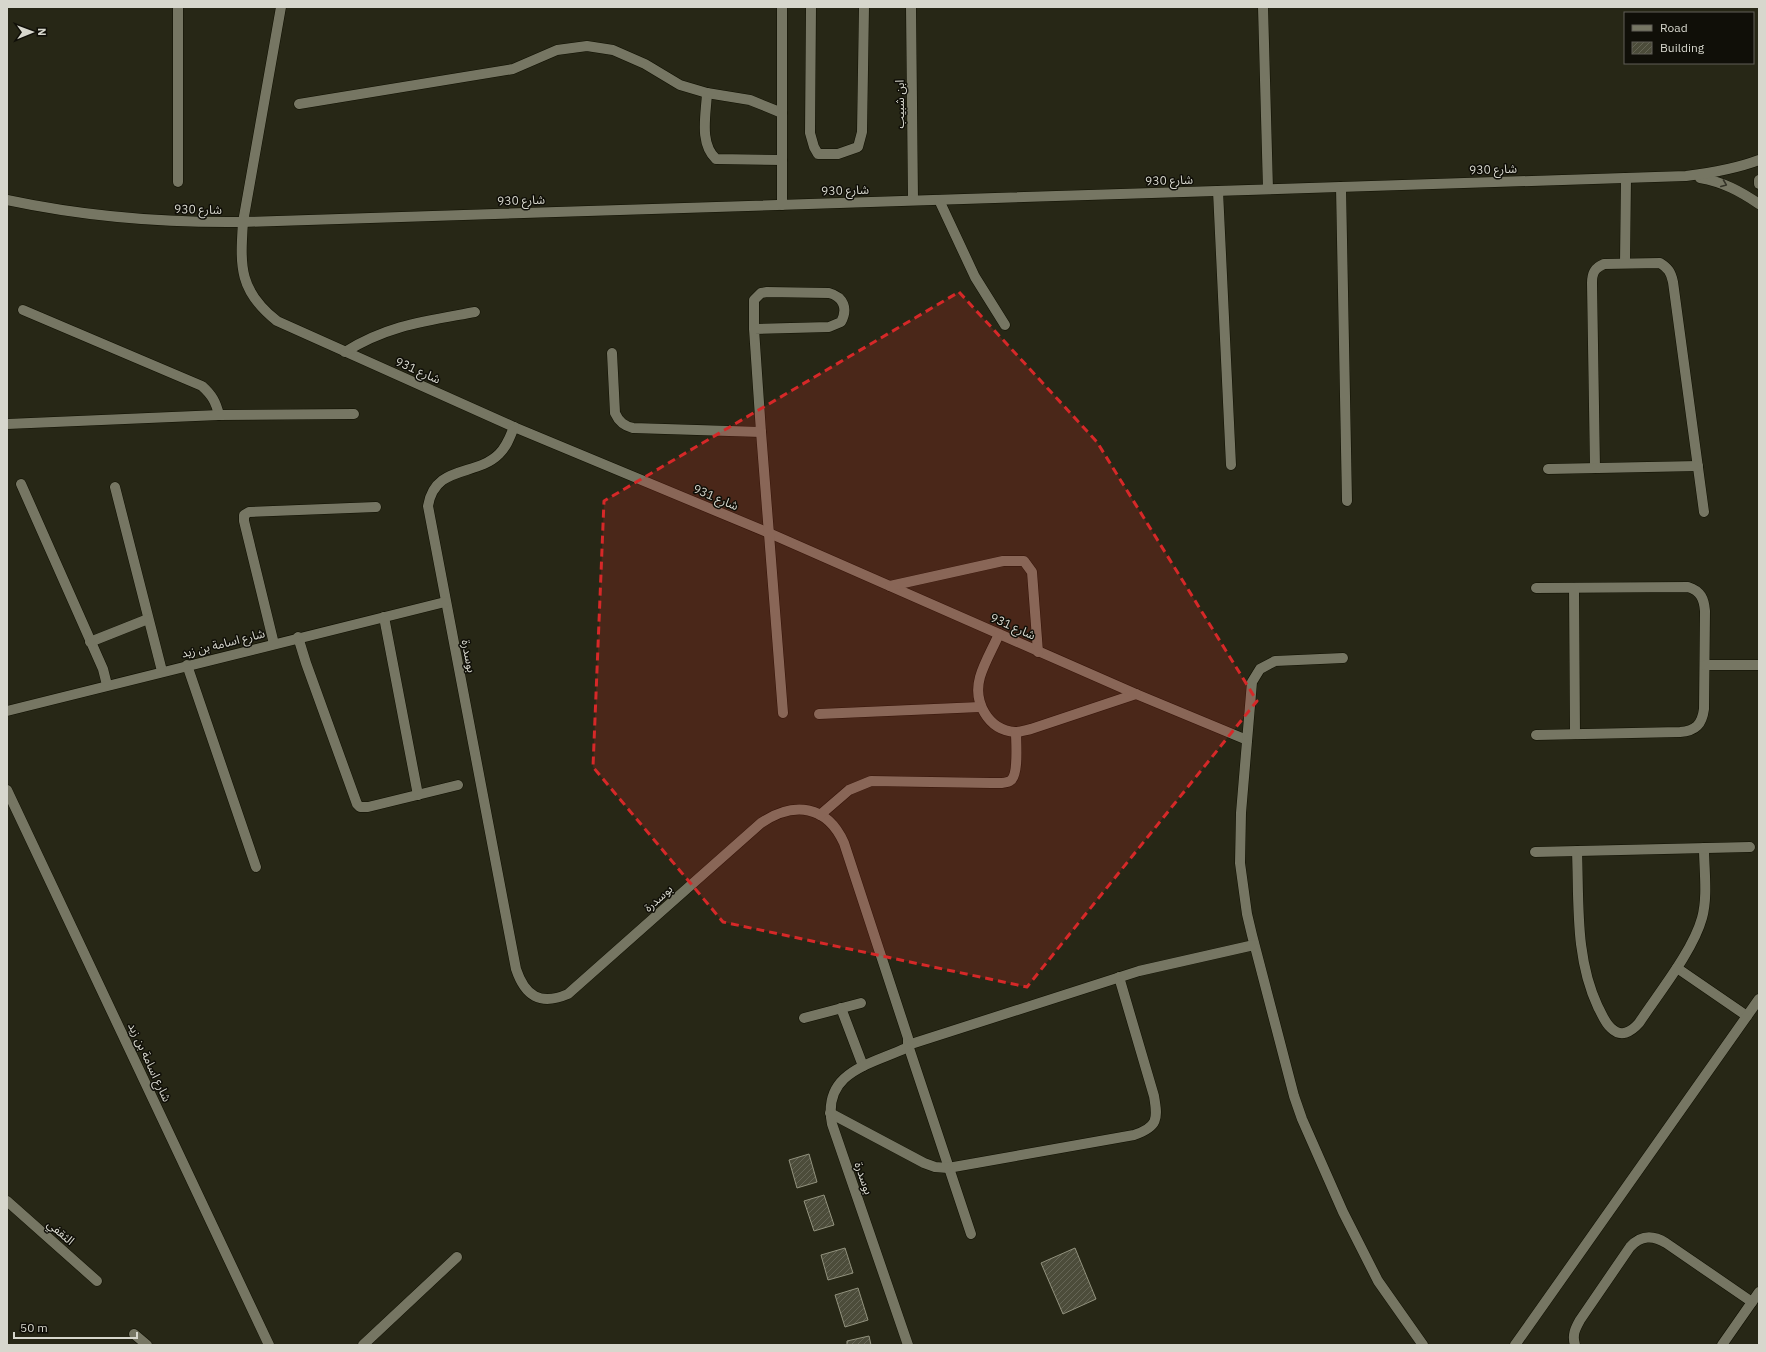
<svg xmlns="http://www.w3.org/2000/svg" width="1766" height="1352" viewBox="0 0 1766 1352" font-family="'IBM Plex Sans','Noto Sans Arabic',sans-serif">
<defs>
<pattern id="building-hatch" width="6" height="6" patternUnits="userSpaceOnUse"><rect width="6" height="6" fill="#4c4c3a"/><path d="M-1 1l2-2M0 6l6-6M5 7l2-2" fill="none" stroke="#656555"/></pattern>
</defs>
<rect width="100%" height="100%" fill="#272716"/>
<g fill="url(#building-hatch)" stroke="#92927e">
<polygon points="809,1154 817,1182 797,1188 789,1160"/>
<polygon points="824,1195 834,1225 814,1231 804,1201"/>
<polygon points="845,1248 853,1273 828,1280 821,1255"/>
<polygon points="1075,1248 1096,1299 1063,1314 1041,1263"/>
<polygon points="858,1288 868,1320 845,1327 835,1295"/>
<polygon points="869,1336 871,1345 847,1345 847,1341"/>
</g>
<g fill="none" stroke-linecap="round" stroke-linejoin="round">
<g stroke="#101002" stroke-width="11">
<g id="minor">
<polyline points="178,7 178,182"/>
<path d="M 281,7 L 243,222 C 240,267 239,291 277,321 L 514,427 L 769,533 L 1136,694 L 1247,740"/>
<polyline points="811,7 810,133 814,147 818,154 838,154 858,147 862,132 864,7"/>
<polyline points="911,7 913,200"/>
<polyline points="1263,7 1268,189"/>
<path d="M 707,93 C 706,115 699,143 716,159 L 782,160"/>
<polyline points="299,104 513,69 557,50 587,46 613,50 645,64 680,85 707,93 750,100 782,113"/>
<path d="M 1700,178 C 1723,182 1740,191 1759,204"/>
<polyline points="1759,180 1759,184"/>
<polyline points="1341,187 1347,501"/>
<polyline points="1218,191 1231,465"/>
<path d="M 7,200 C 87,217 161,223 243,222 L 1686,176 C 1711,173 1735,169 1759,160"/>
<polyline points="939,200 975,277 1005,325"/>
<polyline points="782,205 782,7"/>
<polyline points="1625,263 1626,178"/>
<path d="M 23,310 L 202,386 C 212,395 216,402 219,415"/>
<path d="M 754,329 L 829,327 L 841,322 C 848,309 844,297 829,293 L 767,292 L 761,293 L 754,300 L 754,329 L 761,432 L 783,713"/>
<path d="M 345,352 C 388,325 426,321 475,312"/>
<path d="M 612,353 L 615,413 C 619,422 624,426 633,428 L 761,432"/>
<polyline points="7,424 219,415 354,414"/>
<path d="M 514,427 C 510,437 507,446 499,454 C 476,477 435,464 428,506 L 516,969 C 525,996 540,1006 568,994 L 761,823 C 794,801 827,805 844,843 L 908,1038 L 908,1045 L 971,1234"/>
<path d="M 1595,468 L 1592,283 C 1592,274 1594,268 1604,264 L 1660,263 C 1668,268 1671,272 1673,282 L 1704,512"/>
<polyline points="1548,469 1698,466"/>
<polyline points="21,484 103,669 107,685"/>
<polyline points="115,487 162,671"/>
<polyline points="890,586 1003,561 1024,561 1032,572 1038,652"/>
<path d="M 1536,588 L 1688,587 C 1701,591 1704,599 1705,611 L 1704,709 C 1702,724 1696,731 1680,732 L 1536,735"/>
<polyline points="1574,588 1575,734"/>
<polyline points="384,617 418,795"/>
<path d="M 999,634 C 993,648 984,663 980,677 C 973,702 988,730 1015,732 C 1020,732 1026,730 1031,729 L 1136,694"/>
<polyline points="298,637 306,663 357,804 360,807 368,807 458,785"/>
<polyline points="90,642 148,619"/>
<polyline points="274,644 244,521 244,515 249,512 376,507"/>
<polyline points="1343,658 1275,661 1260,669 1252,682 1241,813 1240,863 1247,914 1252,935 1294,1096 1302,1119 1343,1212 1378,1281 1423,1345"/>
<polyline points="187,665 256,867"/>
<polyline points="1705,665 1759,665"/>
<polyline points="7,711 445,602"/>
<polyline points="819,714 980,707"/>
<polyline points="7,790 269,1345"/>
<path d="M 820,815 L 849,790 L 871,781 L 991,783 C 997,783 1005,784 1010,781 C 1019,776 1016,742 1016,732"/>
<path d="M 1577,851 C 1579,904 1575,958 1598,1007 C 1602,1014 1605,1023 1611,1028 C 1621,1038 1631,1032 1639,1023 C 1658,994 1693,951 1702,918 C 1708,896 1704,870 1704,848"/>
<polyline points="1535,852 1750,847"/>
<polyline points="1677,968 1747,1016"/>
<polyline points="841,1008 863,1066"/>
<polyline points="804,1018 861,1003"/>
<path d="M 830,1113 L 924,1163 L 935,1167 L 948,1168 L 1134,1135 C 1158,1127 1158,1119 1154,1096 L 1119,977"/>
<polyline points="7,1201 97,1281"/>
<polyline points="134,1334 147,1345"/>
<polyline points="363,1345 457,1257"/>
<path d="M 908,1345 L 832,1124 C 822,1072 869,1065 906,1048 L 908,1045 L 1139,971 L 1254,945"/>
<polyline points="1515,1345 1759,999"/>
<path d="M 1575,1345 C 1572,1335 1575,1329 1580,1320 L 1630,1247 C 1641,1235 1653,1235 1666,1243 L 1752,1302"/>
<polyline points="1722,1345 1759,1292"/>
</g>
</g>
<use href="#minor" stroke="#767663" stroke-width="10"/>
</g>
<defs><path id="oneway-chevron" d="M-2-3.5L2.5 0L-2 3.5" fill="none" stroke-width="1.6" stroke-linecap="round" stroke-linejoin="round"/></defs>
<use stroke="#343328" href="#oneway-chevron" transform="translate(1724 184) rotate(22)"/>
<path fill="#d62828" fill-opacity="0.2" stroke="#d62828" stroke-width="3" stroke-dasharray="8 5" stroke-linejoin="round" d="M 959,292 L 1097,442 L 1257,701 L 1027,987 L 723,922 L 593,767 L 604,501 Z"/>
<g text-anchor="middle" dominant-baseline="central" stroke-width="3" stroke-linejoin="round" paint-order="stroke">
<g font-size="12" fill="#d7d7cd" stroke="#100f08">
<text transform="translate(899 104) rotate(-90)">ابن شبيب</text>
<text transform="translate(1493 169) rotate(-2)">شارع 930</text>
<text transform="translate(1169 180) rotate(-2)">شارع 930</text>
<text transform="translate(845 190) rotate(-2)">شارع 930</text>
<text transform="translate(521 200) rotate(-2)">شارع 930</text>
<text transform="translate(198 209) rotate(1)">شارع 930</text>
<text transform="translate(418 370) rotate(24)">شارع 931</text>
<text transform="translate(716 497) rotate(23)">شارع 931</text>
<text transform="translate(1013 626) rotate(24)">شارع 931</text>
<text transform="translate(223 643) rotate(-14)">شارع اسامة بن زيد</text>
<text transform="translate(469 656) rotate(79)">بوسدرة</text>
<text transform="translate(658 898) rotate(-42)">بوسدرة</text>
<text transform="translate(150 1062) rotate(65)">شارع اسامة بن زيد</text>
<text transform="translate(864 1178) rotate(71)">بوسدرة</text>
<text transform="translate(61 1232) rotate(41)">الثقفي</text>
</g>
</g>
<rect width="1766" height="1352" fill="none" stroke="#d7d7cd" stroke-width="16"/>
<rect x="1624" y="12" width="130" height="52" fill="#100f08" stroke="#605f57"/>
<rect x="1632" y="25" width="20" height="6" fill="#767663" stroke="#605f57"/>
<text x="1660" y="32" font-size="12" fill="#d7d7cd">Road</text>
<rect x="1632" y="42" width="20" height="12" fill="url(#building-hatch)" stroke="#605f57"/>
<text x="1660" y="52" font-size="12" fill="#d7d7cd">Building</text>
<g transform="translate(32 32) rotate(89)" stroke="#100f08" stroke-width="3" paint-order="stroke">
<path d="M0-3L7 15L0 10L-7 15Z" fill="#d7d7cd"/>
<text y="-6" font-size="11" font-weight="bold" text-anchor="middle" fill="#d7d7cd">N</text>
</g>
<path d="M14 1332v6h123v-6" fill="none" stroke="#d7d7cd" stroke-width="2"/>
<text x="20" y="1332" font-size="12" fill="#d7d7cd" stroke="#100f08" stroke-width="3" paint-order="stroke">50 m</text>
</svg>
